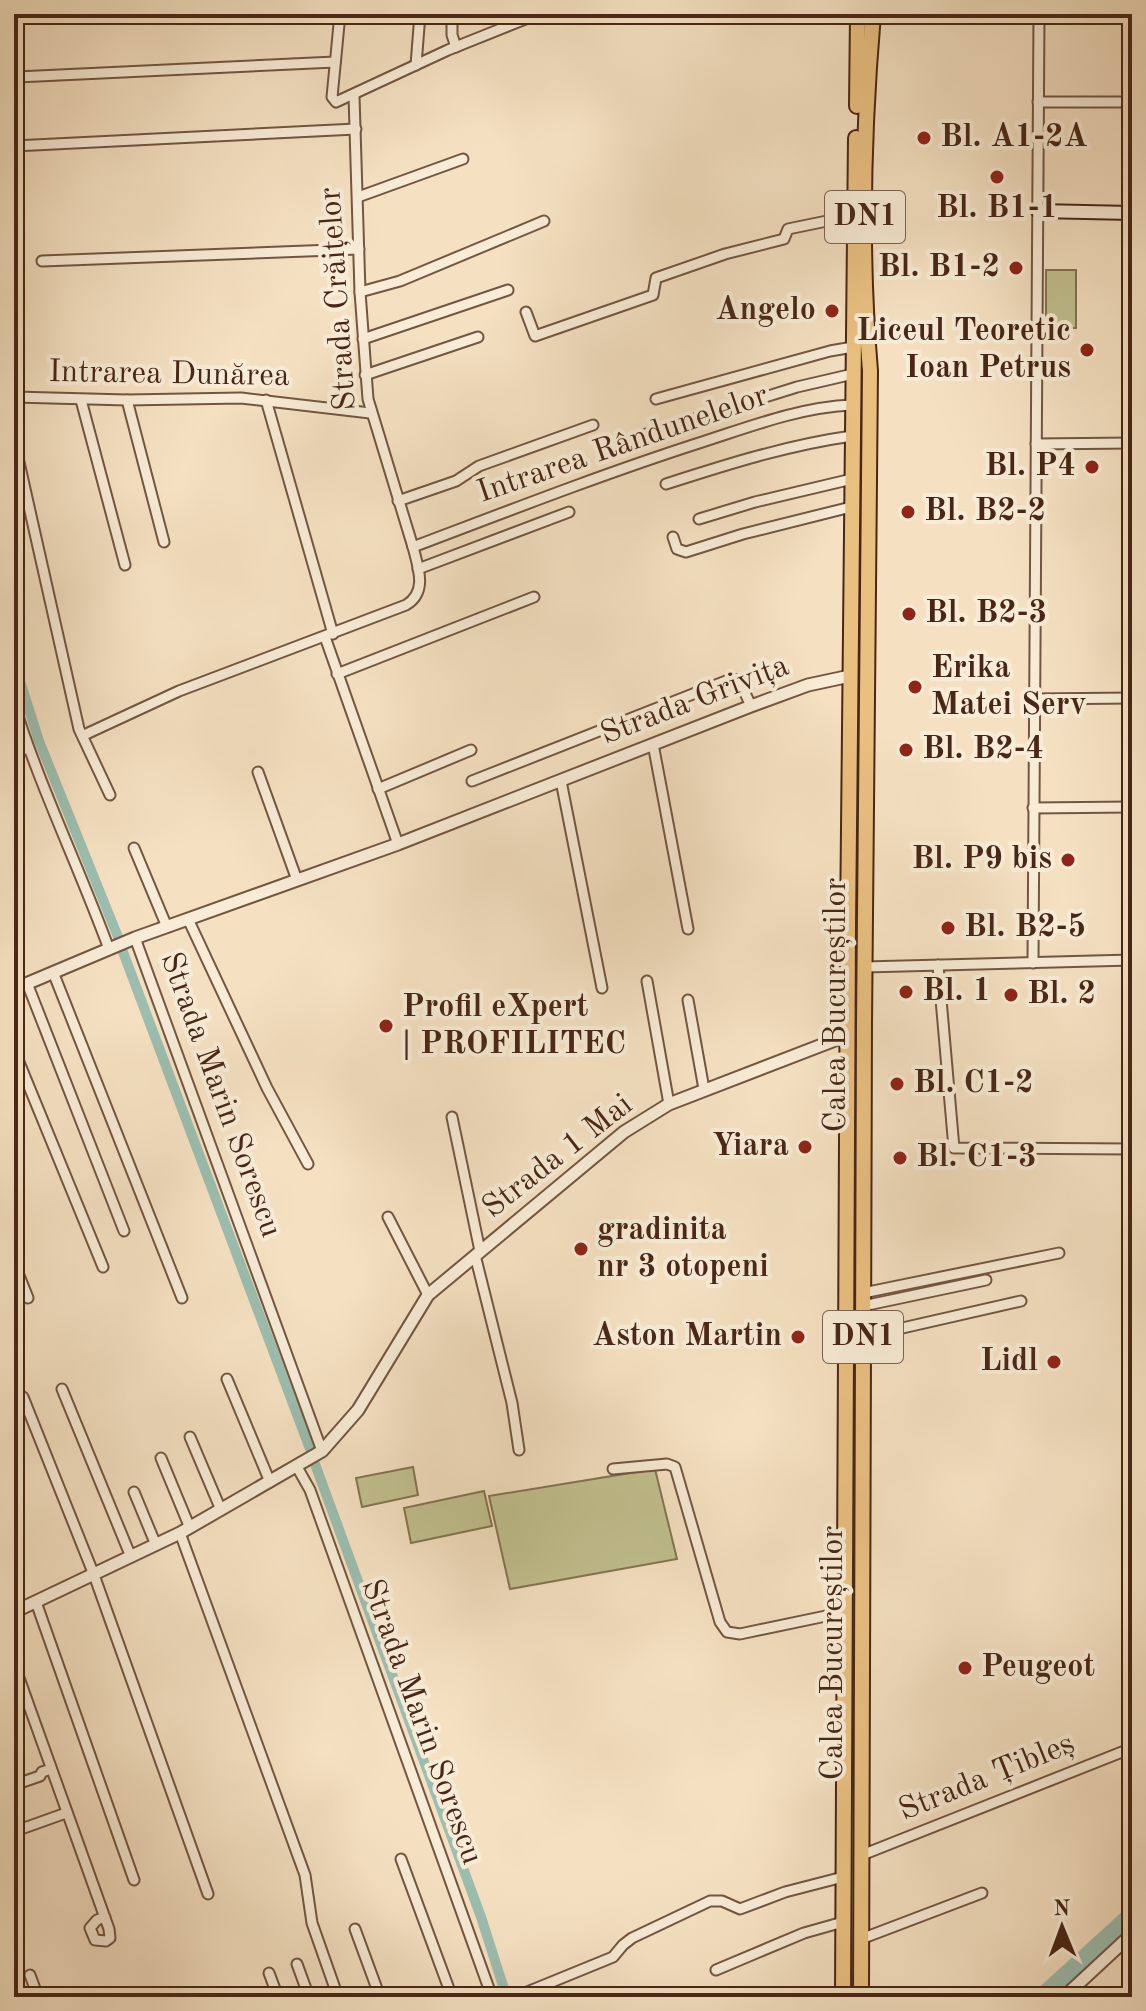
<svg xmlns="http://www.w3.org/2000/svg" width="1146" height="2011" viewBox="0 0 1146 2011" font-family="'Old Standard TT',serif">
<rect width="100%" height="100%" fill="#f5e1c2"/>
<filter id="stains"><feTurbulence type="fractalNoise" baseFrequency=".0025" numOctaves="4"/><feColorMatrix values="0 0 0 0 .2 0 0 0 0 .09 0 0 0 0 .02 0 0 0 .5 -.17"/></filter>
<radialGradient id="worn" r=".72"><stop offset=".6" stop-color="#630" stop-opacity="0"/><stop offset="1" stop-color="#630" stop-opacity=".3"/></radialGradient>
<g fill="#c1c18f" stroke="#847452" stroke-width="2">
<rect x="1046" y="270" width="30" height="58"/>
<polygon points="413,1467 418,1495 362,1507 356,1478"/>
<polygon points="655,1469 677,1559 510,1589 489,1496"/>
<polygon points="484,1491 492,1526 411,1543 404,1508"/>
</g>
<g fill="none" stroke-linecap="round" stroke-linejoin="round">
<g stroke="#9cbeb0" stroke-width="10">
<polyline points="14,662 39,741 118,937"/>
<polyline points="123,952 310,1449"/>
<polyline points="315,1464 481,1917 505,1992"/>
</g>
<polyline stroke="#9cbeb0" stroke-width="18" points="1042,1997 1132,1915"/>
<g stroke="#735641" stroke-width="13">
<g id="minor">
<polyline points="340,14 332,97 336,102 448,50 538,14"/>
<polyline points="452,14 452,35 456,47"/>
<polyline points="416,65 420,14"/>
<polyline points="17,77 335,62"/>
<polyline points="1038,102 1132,102"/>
<polyline points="14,146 356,129"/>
<polyline points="358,197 463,159"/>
<polyline points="1131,212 1132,278"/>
<polyline points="42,261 359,249"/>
<polyline points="360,292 400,281 544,221"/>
<polyline points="526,312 535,336 653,295 656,278 725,254 784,239 788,229 856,215"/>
<polyline points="363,339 508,290"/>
<polyline points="365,375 478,337"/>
<polyline points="14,397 127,400 241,398 370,413"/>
<polyline points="656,399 830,351 853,347"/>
<polyline points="81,400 125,565"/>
<polyline points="127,400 164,542"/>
<polyline points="266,400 333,634"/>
<polyline points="634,438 797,387 853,374"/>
<polyline points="14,440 79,729 110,795"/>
<polyline points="1036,444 1132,443"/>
<path d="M 666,484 C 728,464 788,445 852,436"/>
<polyline points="398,501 456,481 479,466 593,425"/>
<polyline points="699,519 755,502 852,479"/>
<polyline points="673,537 677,549 686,552 743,534 851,507"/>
<path d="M 413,547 C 508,511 603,474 699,443 C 749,427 800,407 852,405"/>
<polyline points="418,569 569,512"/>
<polyline points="325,637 398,844"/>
<polyline points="337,674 534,597"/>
<polyline points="1034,699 1132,698"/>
<path d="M 14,704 C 40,787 79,867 109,949"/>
<path d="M 84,735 L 179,691 L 406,605 C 428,592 418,567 413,547 L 368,399 L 360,292 L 354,96"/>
<polyline points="653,744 688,929"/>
<polyline points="14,753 28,748"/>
<polyline points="258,772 297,880"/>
<polyline points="472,781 731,679 739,680 751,706"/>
<polyline points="561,781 602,988"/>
<polyline points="378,789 471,750"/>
<polyline points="1033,808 1132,807"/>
<polyline points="134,848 167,927"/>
<polyline points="188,919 267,1088 308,1164"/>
<polyline points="135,938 322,1451"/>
<polyline points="1033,963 1039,14"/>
<polyline points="938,965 954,1148 1132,1149"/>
<polyline points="14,966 21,985"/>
<polyline points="865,967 1132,960"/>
<polyline points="53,972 182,1298"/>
<polyline points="647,981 669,1104"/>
<polyline points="27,983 124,1231"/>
<polyline points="688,1000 704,1089"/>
<polyline points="14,1050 103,1267"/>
<polyline points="452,1117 480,1251"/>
<polyline points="388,1217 428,1295"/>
<polyline points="475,1255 512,1403 519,1450"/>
<polyline points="14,1263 28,1298"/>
<polyline points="863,1293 1059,1253"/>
<polyline points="863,1306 986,1280"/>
<polyline points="863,1337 1021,1301"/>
<polyline points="227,1379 270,1482"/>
<polyline points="62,1389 131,1557"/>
<polyline points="23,1397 94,1575 208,1894"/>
<polyline points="190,1437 221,1510"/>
<polyline points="161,1458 190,1528"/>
<polyline points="297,1467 310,1490 492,1997"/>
<polyline points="613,1469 667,1464 675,1467 720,1622 727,1632 740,1634 845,1612"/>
<polyline points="134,1492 156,1545"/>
<polyline points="180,1533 305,1875 312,1923 338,1997"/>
<polyline points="36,1602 134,1880"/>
<polyline points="14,1664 109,1929 110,1938 106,1941 95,1940 90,1928 97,1920 105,1917"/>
<polyline points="1128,1749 1132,1767"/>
<polyline points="14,1785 40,1776 42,1772 51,1769"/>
<polyline points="24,1828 66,1813"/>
<polyline points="862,1855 1132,1748"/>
<polyline points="401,1859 452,1997"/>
<polyline points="355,1929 380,1997"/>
<polyline points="861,1939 982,1893"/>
<polyline points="297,1964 309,1997"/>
<polyline points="716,1970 804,1933 843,1922"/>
<polyline points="269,1973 278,1997"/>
<polyline points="30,1975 38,1997"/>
<polyline points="515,1997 613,1957 623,1945 632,1938 710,1901 722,1901 740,1909 785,1892 843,1877"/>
<polyline points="1011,1997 1014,1996"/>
</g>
</g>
<g stroke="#735641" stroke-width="15">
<g id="tertiary">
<polyline points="14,989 135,938 398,844 751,706 808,685 850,676"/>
<polyline points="14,1612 180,1533 322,1451 358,1410 428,1295 624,1132 669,1104 848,1035"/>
<polyline points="1064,1997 1132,1934"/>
</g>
</g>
<g stroke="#482716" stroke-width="16">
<polyline id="secondary" points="1038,211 1132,213"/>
</g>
<g stroke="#482716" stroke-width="18">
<g id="trunk">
<polyline points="857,106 858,14"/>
<polyline points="843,1997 848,927 856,138"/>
<path d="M 861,1997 L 864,1024 L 870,371 C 860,253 863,132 873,14"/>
</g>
</g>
<use href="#minor" stroke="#f8ecd7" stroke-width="9"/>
<use href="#tertiary" stroke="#f8ecd7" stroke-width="11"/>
<use href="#secondary" stroke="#f8ecd7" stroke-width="12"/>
<use href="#trunk" stroke="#eac081" stroke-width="14"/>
</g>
<g fill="#8f2418" stroke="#f8ecd7" stroke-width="3">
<circle cx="924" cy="138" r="8"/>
<circle cx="997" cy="177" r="8"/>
<circle cx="1016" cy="268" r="8"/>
<circle cx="832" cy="311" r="8"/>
<circle cx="1087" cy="350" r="8"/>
<circle cx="1092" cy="467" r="8"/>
<circle cx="908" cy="512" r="8"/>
<circle cx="909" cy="614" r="8"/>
<circle cx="915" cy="687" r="8"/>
<circle cx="906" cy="750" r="8"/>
<circle cx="1068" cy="860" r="8"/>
<circle cx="948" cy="928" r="8"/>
<circle cx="906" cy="992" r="8"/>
<circle cx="1011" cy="995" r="8"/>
<circle cx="386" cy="1026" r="8"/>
<circle cx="897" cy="1084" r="8"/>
<circle cx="805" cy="1147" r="8"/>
<circle cx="900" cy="1158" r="8"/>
<circle cx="581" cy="1249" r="8"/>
<circle cx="798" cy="1337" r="8"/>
<circle cx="1054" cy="1362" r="8"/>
<circle cx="965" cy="1668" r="8"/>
</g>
<g text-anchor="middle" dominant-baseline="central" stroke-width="8" stroke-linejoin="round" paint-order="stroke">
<g fill="#f8ecd7" stroke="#7d6250" stroke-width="2">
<rect x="825" y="191" width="80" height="52" rx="6"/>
<rect x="823" y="1311" width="80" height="52" rx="6"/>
</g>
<g font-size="30" font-weight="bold" fill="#482716">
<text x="865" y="217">DN1</text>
<text x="863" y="1337">DN1</text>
</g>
<g font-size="32" font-weight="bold" fill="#482716" stroke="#f8ecd7" text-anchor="start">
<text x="940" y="138">Bl. A1-2A</text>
<text x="997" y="209" text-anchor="middle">Bl. B1-1</text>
<text x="1000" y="268" text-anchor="end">Bl. B1-2</text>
<text x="816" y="311" text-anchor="end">Angelo</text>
<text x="1071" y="332" text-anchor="end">Liceul Teoretic<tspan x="1071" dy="37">Ioan Petrus</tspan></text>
<text x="1076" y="467" text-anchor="end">Bl. P4</text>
<text x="924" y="512">Bl. B2-2</text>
<text x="925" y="614">Bl. B2-3</text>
<text x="931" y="669">Erika<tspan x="931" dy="37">Matei Serv</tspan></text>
<text x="922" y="750">Bl. B2-4</text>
<text x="1052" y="860" text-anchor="end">Bl. P9 bis</text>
<text x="964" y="928">Bl. B2-5</text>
<text x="922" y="992">Bl. 1</text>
<text x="1027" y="995">Bl. 2</text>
<text x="402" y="1008">Profil eXpert<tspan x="402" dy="37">| PROFILITEC</tspan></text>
<text x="913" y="1084">Bl. C1-2</text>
<text x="789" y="1147" text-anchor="end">Yiara</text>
<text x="916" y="1158">Bl. C1-3</text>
<text x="597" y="1231">gradinita<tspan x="597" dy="37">nr 3 otopeni</tspan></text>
<text x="782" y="1337" text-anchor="end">Aston Martin</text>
<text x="1038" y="1362" text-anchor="end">Lidl</text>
<text x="981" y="1668">Peugeot</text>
</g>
<g font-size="32" fill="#482716" stroke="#f8ecd7">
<text transform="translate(339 299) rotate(-94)">Strada Crăițelor</text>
<text transform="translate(169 375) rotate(1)">Intrarea Dunărea</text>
<text transform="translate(623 445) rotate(-19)">Intrarea Rândunelelor</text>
<text transform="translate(695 701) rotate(-21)">Strada Grivița</text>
<text transform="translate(837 1005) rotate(-90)">Calea Bucureștilor</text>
<text transform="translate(220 1095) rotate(70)">Strada Marin Sorescu</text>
<text transform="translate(558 1157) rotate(-38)">Strada 1 Mai</text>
<text transform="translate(834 1653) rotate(-90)">Calea Bucureștilor</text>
<text transform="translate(421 1722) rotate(70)">Strada Marin Sorescu</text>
<text transform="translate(987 1778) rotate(-22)">Strada Țibleș</text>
</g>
</g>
<rect width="1146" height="2011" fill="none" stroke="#f5e1c2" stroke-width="48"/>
<rect x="16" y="16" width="1114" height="1979" fill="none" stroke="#482716" stroke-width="4"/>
<rect x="24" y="24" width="1098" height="1963" fill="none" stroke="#482716" stroke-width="2"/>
<g transform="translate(1062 1927) rotate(359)" stroke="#f8ecd7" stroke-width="6" paint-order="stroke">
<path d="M0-6L14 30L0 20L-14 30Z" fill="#482716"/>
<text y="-12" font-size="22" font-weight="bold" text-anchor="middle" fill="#482716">N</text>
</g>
<rect width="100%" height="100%" filter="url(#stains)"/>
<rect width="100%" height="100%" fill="url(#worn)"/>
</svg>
